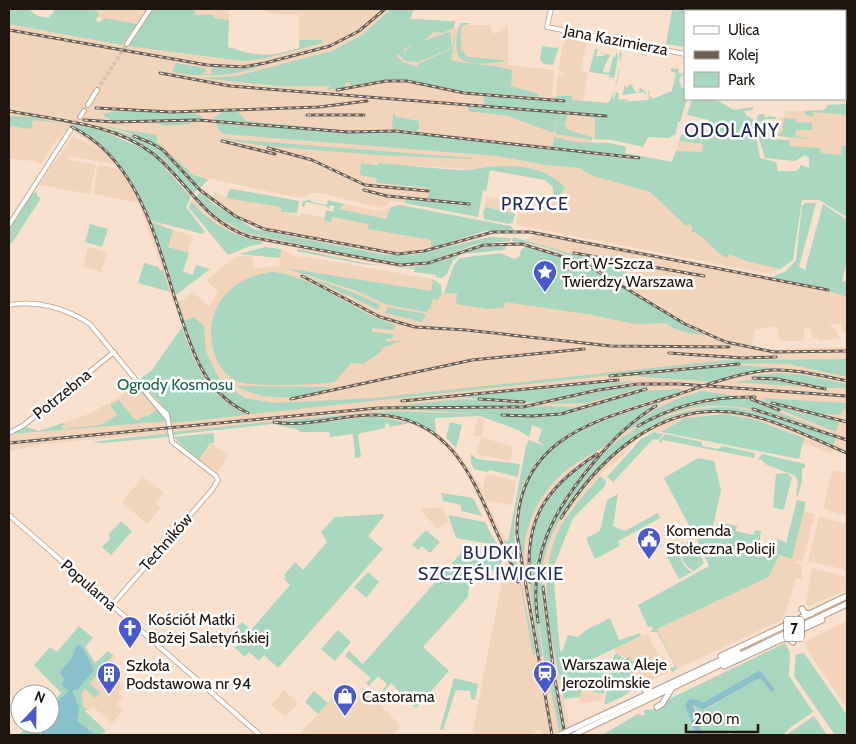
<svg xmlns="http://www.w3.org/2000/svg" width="856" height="744" viewBox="0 0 856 744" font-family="Cabin,sans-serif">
<rect width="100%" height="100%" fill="#f9e1cd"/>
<g fill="#f2d4bb" fill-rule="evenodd">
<polygon points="91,9 147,9 137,24 97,17 99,12"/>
<polygon points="195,9 229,9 229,20 195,15"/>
<polygon points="243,9 399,9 406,26 459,28 464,25 491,25 492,32 496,34 508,25 508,65 554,70 552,96 556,95 558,74 567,75 558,71 565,35 587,40 581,71 588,73 583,101 623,104 665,97 687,99 680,122 678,121 676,126 597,121 595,139 592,139 592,143 609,143 626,147 625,153 664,161 672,162 674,156 785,267 771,273 765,273 517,225 516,221 521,203 551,208 553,187 545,180 490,170 361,163 377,178 376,184 429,188 428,200 406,198 405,203 389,201 388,205 380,208 321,193 312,193 304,197 290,196 193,175 147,135 103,137 124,163 164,226 158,244 177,298 173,301 139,203 93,194 98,165 120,169 118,165 69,156 67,159 96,165 90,194 39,185 73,136 98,149 68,127 52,146 41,164 30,160 25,161 9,158 9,24 100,40 124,42 128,46 130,43 228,47 256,56 279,54 321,41 299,40 299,15 270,14 264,10"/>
<polygon points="824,110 847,111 847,152 837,158 820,157 820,149 789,146 789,138 778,135 778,118 784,118 785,111"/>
<polygon points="679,141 703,144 702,153 676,151"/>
<polygon points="215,192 228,199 230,197 282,207 281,212 300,216 301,213 325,218 324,221 331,222 332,217 369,224 368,229 431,240 431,248 413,252 392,253 262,228 244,220 212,198"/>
<polygon points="486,197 516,202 512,223 483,217"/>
<polygon points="194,198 219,218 255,235 391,263 423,263 456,251 458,254 428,264 410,267 389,266 263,242 241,238 211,221 191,201"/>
<polygon points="344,204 379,211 391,207 386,219 339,209"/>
<polygon points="173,230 193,236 188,253 168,247"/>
<path d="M 536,231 L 771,277 L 828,289 L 828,291 L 847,297 L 847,332 L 842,332 L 841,324 L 829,324 L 836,330 L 840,339 L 819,340 L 817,337 L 813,338 L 810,328 L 804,328 L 804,341 L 780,341 L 777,326 L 755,330 L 751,346 L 771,350 L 847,347 L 847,456 L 832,450 L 831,454 L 829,453 L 802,442 L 804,438 L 775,426 L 733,415 L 716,414 L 685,418 L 661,432 L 651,431 L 639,437 L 613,465 L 606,468 L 570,511 L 555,540 L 546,581 L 556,659 L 571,735 L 542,735 L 540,730 L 529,735 L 472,735 L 505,566 L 508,560 L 465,470 L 470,470 L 483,490 L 486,474 L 516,481 L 512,505 L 486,501 L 505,540 L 503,542 L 516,570 L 533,654 L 535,654 L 520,581 L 515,526 L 519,501 L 528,476 L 544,454 L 555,442 L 538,419 L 478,415 L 434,417 L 435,431 L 455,449 L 469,468 L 462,467 L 449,449 L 425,430 L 405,421 L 374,416 L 298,425 L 268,422 L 267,424 L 44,444 L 9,451 L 9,435 L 53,431 L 53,427 L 89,414 L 118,398 L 133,385 L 136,386 L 156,410 L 143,421 L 170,418 L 199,373 L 175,305 L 193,292 L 209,307 L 218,292 L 206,280 L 237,256 L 253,257 L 253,268 L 279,266 L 281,249 L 299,258 L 301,256 L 433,279 L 432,291 L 593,315 L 666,323 L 676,330 L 716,336 L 692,326 L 624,284 L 628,265 L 583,257 L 524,240 L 532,237 ZM 193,317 L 204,326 L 206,352 L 217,375 L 232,390 L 257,401 L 225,394 L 185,322 Z"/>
<polygon points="88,247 107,252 101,272 83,266"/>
<polygon points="478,417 485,420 481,437 513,447 510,461 476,454 481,437 474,435"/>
<polygon points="211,443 228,455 218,472 199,460"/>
<polygon points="833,470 847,473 847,516 823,509"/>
<polygon points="143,477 164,493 155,503 161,508 147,524 122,502"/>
<polygon points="442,507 449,521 437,529 422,511 423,509"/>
<polygon points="803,511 815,514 802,562 797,560 796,563 802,565 802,579 796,578 784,619 677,669 657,629 769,577 779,555 792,558"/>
<polygon points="819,517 847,524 847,570 808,561"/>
<polygon points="812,568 847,577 847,590 809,606 806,604"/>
<polygon points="847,621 847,708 812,658 804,642"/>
<polygon points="647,634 668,673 631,689 633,671 639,668 636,663 616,653 614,649"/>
<polygon points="112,654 116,658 105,669 124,686 118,693 123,697 117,704 123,710 112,723 93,707 88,711 83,706 82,692"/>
<polygon points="583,679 595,682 593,692 603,694 603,700 579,704"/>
<polygon points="284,690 298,703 285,717 271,705"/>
<polygon points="340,690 353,698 353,702 367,690 400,726 393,735 299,735"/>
</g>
<g fill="#a8d6be">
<polygon points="9,9 30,10 37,16 49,18 55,9 91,9 99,12 96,21 100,22 104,18 137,24 122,45 9,24"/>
<path d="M 153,9 L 195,9 L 195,15 L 213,15 L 214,18 L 229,20 L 228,47 C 258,57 269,57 299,48 L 299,40 L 322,40 L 322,43 L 267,58 L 243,61 L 128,46 Z"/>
<path d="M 391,9 L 414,9 L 410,19 C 427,19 441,21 455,21 L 454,28 L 442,33 C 430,30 430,37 424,40 C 418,44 411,46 405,48 L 403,53 C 411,43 436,37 448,32 L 451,34 L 451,46 L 453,44 L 455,29 L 454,45 L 453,47 L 419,62 L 405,61 L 399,54 L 397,56 L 402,62 L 419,67 L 418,64 L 453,48 L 451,60 C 469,65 492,64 512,70 L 511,86 L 542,95 L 539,94 L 538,97 L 459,91 L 406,80 L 376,81 L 351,86 L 349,82 L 345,83 L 345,88 L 327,90 L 330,86 L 279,86 L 200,78 L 237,76 L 332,51 L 362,35 Z"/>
<polygon points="667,9 677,11 678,9 708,9 707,11 685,11 685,47 666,44 672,10"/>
<path d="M 461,23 L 472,23 L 464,25 L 461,28 L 461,49 L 467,57 L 504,60 L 503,62 C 487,62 475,68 459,58 C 455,46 455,34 461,23 Z"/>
<polygon points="542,46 556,48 559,46 553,65 544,64 540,60"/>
<polygon points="595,49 598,49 596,56 606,56 600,53 610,55 605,65 599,63 605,65 603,72 609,73 613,57 615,57 617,52 618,58 614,78 608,77 611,75 589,72"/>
<path d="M 619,52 L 622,53 L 613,98 L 614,99 L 616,92 L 619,93 L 618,99 L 630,100 L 624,102 L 647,100 L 645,92 L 622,95 L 625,85 L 628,89 L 628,86 L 631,84 L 636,93 L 639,92 L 640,87 L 646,92 L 647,100 L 649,99 L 648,92 L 650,91 L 649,96 L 652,98 L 650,99 C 658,98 663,94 672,91 L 676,73 L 671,71 L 671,68 L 679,69 L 678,73 L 685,74 L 681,76 L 679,80 L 682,89 L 685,84 L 685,99 L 687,99 L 680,122 L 678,121 L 676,134 L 668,138 L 648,137 L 643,147 L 613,140 L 595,139 L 595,118 L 568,114 L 564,124 L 568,130 L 592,137 L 592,140 L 556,134 L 556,96 L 572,96 L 572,100 L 608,103 C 616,94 622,65 619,52 Z"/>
<path d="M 176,63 L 204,68 L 206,71 L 202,74 L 211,75 L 212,67 L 242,69 L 263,65 C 233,77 204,78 172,72 Z"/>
<polygon points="484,95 556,101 556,112 484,106"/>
<path d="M 692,99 L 715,99 L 734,110 L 753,107 L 753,110 L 744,111 L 747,116 L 753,119 L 760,158 L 776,162 L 778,171 L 797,171 L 801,165 L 809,168 L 809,158 L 805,155 L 795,161 L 765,158 L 757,133 L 757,116 L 760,114 L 764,114 L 766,118 L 769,116 L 776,117 L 776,119 L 765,119 L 763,129 L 765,138 L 789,140 L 789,146 L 820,148 L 821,153 L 841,155 L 842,146 L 847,146 L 847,217 L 819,200 L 802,200 L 793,260 L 780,269 L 746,261 L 730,254 L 726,258 C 712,250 705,235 691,231 L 693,228 L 689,224 L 686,226 L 650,192 L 593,176 L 580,168 L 547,165 L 497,156 L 224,134 L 220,132 L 214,119 C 220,111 228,110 238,112 L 246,121 L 350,131 L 410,133 L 641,160 L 641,158 L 552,147 L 555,137 L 576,142 L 609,143 L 626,147 L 625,153 L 672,162 L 676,151 L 702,152 L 703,144 L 679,141 L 681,135 L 696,133 L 710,135 L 709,120 L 687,115 Z"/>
<polygon points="845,104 847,105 847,115 813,112 813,117 805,114 805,111 824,110 828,105"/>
<polygon points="468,105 556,113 555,130 554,133 508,116 468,111"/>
<polygon points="120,111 193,113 203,117 189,124 165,126 157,123 112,121 104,116 105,113"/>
<polygon points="393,113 396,117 419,121 419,129 417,131 392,129"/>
<polygon points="9,116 33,117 59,123 33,120 31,129 9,126"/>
<polygon points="784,118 796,119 796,122 812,123 812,130 796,130 795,136 811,139 778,136 778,133 782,133"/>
<path d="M 65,123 L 100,130 L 144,149 L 157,159 L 191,197 L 186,207 L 205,232 L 202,234 L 149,220 C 133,178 109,141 65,123 Z"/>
<path d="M 83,123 L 157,135 L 157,142 L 193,175 L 208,179 L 207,181 L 200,188 C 188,177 179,164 168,153 C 145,133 112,128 83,123 Z"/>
<path d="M 96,127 C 119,131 146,137 164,152 C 177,163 186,178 198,189 L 192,195 C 160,158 144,142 96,127 Z"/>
<polygon points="215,138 471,158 472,159 378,155 265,146"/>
<path d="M 361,163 L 378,165 L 378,163 C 406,165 435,169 463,170 C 476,170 488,166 501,166 C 522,165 552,170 565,188 L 561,193 L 563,202 L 554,200 L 553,187 L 545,180 L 490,170 L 486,191 L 483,190 L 478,217 L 405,203 L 406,198 L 428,200 L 429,188 L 376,183 L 377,178 L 360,175 Z"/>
<polygon points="233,189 299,201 297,213 281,212 281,207 226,198 229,190"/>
<polygon points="37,192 37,196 41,198 12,243 9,243 9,230 33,193"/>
<polygon points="201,192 211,202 254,229 387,255 414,255 489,237 511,238 510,241 477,244 423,263 391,263 246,233 219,218 194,198"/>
<polygon points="311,199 311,202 327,205 328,200 344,204 339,209 386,219 391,207 400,205 510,226 514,229 513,231 485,231 431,248 431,240 368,229 368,224 332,217 331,222 324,221 326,210 333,212 334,206 330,205 329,209 326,206 306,202 304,207 302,206 302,202"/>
<path d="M 191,201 C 211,224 233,236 263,242 L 262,244 L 250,246 L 228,255 L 189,208 Z"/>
<polygon points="805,203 816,203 799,267 805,270 823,204 847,220 847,261 842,281 847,282 847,297 828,291 828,289 770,278 786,271 796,260 802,206"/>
<polygon points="486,207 515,214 513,222 510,224 484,219 483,211 487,211 484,209"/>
<polygon points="150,222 173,230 168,247 189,253 183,272 193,275 196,265 210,269 176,295"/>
<polygon points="90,224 108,229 102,247 85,242"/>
<path d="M 513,237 L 583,257 L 628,265 L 624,284 C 589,264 554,245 512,241 Z"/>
<path d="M 509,244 L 504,250 L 462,254 L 453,260 L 447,274 L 442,278 L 436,277 L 436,275 L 414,272 L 414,269 L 363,264 L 296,251 L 299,249 C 328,255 385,270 413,267 C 446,263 475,244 509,244 Z"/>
<polygon points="265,247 281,249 280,258 239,254"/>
<path d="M 525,247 C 576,245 657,313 706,336 L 676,330 L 666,323 L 634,324 L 593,315 L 505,302 L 504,308 L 487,309 L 456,304 L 457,294 L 444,293 L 454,265 L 460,258 L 501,253 L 514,259 L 519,257 L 521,250 Z"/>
<polygon points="144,263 159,267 160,271 163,270 170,292 138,283"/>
<polygon points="285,268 431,291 433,279 441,285 442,293 438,300 433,299 430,306 432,307 426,312 385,304 357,291"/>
<path d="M 273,272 C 317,277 353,312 395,325 L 394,330 L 372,328 L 372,332 L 393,334 L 393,338 L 386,339 L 386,342 L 404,340 L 381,348 L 382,351 L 363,364 L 351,363 L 335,382 C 315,385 258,387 239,382 C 229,379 220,368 216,358 C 199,315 228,276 273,272 Z"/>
<polygon points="308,277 350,291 380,305 378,310"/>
<path d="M 184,299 L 179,303 L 185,321 L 194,317 L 204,326 L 206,352 L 217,375 L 228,387 L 246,398 L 273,403 L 375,398 L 725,360 L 847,359 L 847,377 L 788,364 L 723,363 L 252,414 C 204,393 192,348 177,303 Z"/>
<polygon points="387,307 426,314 422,322 385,313"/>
<path d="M 182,327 C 195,367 208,394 247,415 L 171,423 L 169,413 L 139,380 L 152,370 Z"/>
<polygon points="740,365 807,371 762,370 729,376 714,382 632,376 608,378"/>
<polygon points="777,373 803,375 847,384 847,388 821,388 775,378 748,377"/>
<polygon points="748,380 774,380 805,387 734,382"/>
<polygon points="639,381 593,389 541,403 458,397 574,384"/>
<polygon points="138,384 167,421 13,434 26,427 39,431 63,423 66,425 62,425 63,429 101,425 117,415 110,405 119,400 135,420 138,420 146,415 147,417 156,410 135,385"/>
<polygon points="653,385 587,403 548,404 609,389"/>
<path d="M 237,386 L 331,387 C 304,400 262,402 237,386 Z"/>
<path d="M 679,389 L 685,391 C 602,415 507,436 515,545 C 518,581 529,618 536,654 L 533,655 L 520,585 L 503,542 L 506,540 L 508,542 L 526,446 L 529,440 L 545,446 L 538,441 L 542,429 L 532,425 L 529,437 L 518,430 L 480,416 L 435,418 L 436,434 C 375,394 334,432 274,421 L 392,411 L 545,417 L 574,412 L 643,391 Z"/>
<path d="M 702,391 L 736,396 C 692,400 654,413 617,437 C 642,414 669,400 702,391 Z"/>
<path d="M 745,398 L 823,430 C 775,414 729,396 678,411 C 662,416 647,426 632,430 C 667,409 705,400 745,398 Z"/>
<polygon points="762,398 846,403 847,407 843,410 841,415 810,413 767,401 792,411 839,421 836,432 756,400 766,401"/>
<polygon points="463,399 536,405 514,407 371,408"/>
<path d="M 664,401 C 642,412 627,426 609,442 C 597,453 580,459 568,469 C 542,489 526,519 524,551 C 523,560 525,570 524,578 C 522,559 518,539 519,520 C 522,438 601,421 664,401 Z"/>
<path d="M 596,403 C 543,429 440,407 378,409 L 516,409 L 542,406 L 575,407 Z"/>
<path d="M 728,407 L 765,413 L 836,436 L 833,446 C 806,435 780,422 752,415 C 682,397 630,430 587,482 C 565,509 546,535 542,571 C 540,592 544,612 547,632 C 551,664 556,697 563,729 L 559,731 C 551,684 535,631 538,584 C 540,540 561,505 588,471 C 594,464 600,454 608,448 C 640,421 687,407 728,407 Z"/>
<polygon points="725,414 756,420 804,438 799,459 661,432 685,418"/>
<polygon points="374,416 411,423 389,427 389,424 385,423 385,428 358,434 361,457 355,458 353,434 330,437 329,432 300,432 299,430 273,424 172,435 172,432 267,422 307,424"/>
<polygon points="450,422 462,425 456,448 446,438"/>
<polygon points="654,432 663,434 658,440 653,439 613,482 607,477 641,439"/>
<polygon points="168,433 168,437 103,443 92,442"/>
<polygon points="214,433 214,443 210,443 199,460 173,437"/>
<polygon points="665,434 702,442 702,446 718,449 722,446 755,453 754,458 663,440 660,443 659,441"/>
<path d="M 599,453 C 539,527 525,560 543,656 L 540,657 C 532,603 516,535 554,489 C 567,474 584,465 599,453 Z"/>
<polygon points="471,454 477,459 520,464 518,477 490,470 487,472 474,469 471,463"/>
<polygon points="762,454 805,464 805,468 802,468 802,481 798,496 796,495 798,482 796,476 765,464 762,460 758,459"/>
<polygon points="698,458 714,461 721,490 713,526 695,537 664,478"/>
<polygon points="787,473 792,478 784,508 782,510 773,507 776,474"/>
<path d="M 600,476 L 606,481 L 605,486 L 573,518 L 554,566 L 557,578 L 554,583 L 560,651 L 562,652 L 568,635 L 578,637 L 586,630 L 610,618 L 619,640 L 640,633 L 641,636 L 582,664 L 584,669 L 608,673 L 604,694 L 593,692 L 595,682 L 584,680 L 580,697 L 564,699 C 553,643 532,578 562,524 C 573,507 587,491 600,476 Z"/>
<polygon points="441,493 473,498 482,516 461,511 461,505 443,501"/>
<polygon points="618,494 613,526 625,531 658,513 660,518 618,541 620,546 595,559 586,538 600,531 607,500"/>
<polygon points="797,500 806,502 792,559 779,555 769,577 657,629 677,669 672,672 670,668 674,668 674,664 657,632 650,632 653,629 651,626 648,627 638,605 709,566 697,540 714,530 719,522 737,526 736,531 754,535 755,530 761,531 759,545 763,550 775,548 778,545 777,538 786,543"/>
<polygon points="383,514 384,516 368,536 383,549 278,668 264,655 259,661 249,652 245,657 235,648 243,639 234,631 242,622 251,630 290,585 284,579 286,577 284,575 295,562 303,570 327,542 321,532 335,517"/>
<polygon points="448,515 485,522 497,545 456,538"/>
<polygon points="121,521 132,531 111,555 102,547 110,539 109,534"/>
<polygon points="426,530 440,542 430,553 422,546 418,550 412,545"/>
<path d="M 691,538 L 704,563 L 694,571 C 683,565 680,558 682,546 Z"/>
<path d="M 684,542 C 677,554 681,566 692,572 L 679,579 L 664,551 Z"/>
<polygon points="460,551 502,560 500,571 481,568 470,573 468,597 423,647 449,671 416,708 391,683 379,697 387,684 378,676 369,686 366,683 371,678 345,656 349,651 363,664 461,553"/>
<polygon points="368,572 379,582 366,598 354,587"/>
<polygon points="79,626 93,638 85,647 95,663 108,651 113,655 90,683 100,693 95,698 85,689 82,692 83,706 87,709 85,711 106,731 101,735 18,735 30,724 50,724 50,706 61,693 34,665 50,647 57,652"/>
<polygon points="338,630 351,642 335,661 321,649"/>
<polygon points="785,643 790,652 789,676 813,712 791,727 783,735 730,735 732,732 725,735 703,735 694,705 704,710 758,679 761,679 771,692 773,691 774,688 760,670 704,702 698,701 685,706 696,735 602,735 638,714 645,716 644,710 660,709 667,700"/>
<polygon points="616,653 625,659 628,657 639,668 633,671 630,684 632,690 622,697 604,705 612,660"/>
<polygon points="804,653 847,715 847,735 835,735 794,676 796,654"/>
<polygon points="454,678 478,684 475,700 471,699 470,691 456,690 443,730 440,729"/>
<polygon points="314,691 328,703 318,714 305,702"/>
<polygon points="814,716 827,735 786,735"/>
</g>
<g fill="#88c0cb">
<polygon points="77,645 82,647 94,670 77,690 72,690 79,708 77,721 95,735 42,735 40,728 54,724 58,711 57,702 69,691 62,686 64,679 60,672 71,659"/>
<polygon points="760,670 774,688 774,691 771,692 761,679 758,679 703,710 693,705 703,735 696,735 685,706 687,701 691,699 704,702"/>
</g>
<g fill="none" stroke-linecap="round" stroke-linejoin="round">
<polyline stroke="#88c0cb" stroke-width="1" points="842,422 847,423"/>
<g stroke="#d8c2b0" stroke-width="4" stroke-dasharray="4 2" stroke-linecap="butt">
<polyline points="97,90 127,44"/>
<polyline points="71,129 80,117"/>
</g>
<g stroke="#b39d8a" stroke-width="5.5">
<g id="secondary">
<polyline points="551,9 547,27 685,54"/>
<polyline points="845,42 847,42"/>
<polyline points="127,44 150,9"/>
<polyline points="88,105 97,90"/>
<polyline points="80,117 84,111"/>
<polyline points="9,225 71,129"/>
<path d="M 9,305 C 37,300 66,308 90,324 L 167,418"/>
<polyline points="9,433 24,425 114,352"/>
<polyline points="9,515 260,735"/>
<polyline points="112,605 212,490 218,480 216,476 172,442 167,414 154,402"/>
</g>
</g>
<g stroke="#b39d8a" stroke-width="7">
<g id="primary">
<polyline points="802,609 804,613 811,614"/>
<polyline points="798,631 822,620"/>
<polyline points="782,639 788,638 793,642"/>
<polyline points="721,656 847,596"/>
<polyline points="724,666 782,639"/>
<polyline points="641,686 646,691 650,691"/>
<polyline points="657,707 662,704 672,688"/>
<polyline points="575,728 738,652"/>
<polyline points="573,735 847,604"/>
</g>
</g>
<use href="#secondary" stroke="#fff" stroke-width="4"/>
<use href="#primary" stroke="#fff" stroke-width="5"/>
<g stroke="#6c5f53" stroke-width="3">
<g id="rail">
<polyline points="9,30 207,65 243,67 265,63 330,46 359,31 385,9"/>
<polyline points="160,73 230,86 606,116"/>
<polyline points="337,90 386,81 407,81 464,93 564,101"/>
<polyline points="96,108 171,112 319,107 367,101"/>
<path d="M 9,111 C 55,120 113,123 152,153 C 188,181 202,221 250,237 L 400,265 L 428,263 L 484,245 L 522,244 L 584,263 L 685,324 L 726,342 L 774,352 L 847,351"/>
<polyline points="307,115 364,115"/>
<polyline points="84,120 114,122 198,120 348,132 395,131 639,158"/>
<path d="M 72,127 C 143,162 158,249 181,317 C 194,357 207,394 248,413"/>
<polyline points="134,136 151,143 163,150 200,190 235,216 264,229 398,254 424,251 493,232 530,232 828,290"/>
<polyline points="222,141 275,154"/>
<polyline points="268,148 312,160 365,185 428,191"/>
<polyline points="364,190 387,196 469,204"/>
<polyline points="574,253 704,276"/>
<polyline points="302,276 380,317 415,327 466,330 611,346 729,347"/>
<polyline points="669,353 743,358 776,357"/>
<polyline points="610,376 739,364"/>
<polyline points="753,378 777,379 825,389"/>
<polyline points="291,399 472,360 584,349"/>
<polyline points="479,399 524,402"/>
<polyline points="751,399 779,410"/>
<polyline points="402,401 618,380"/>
<polyline points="772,403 847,422"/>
<polyline points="753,409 847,440"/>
<polyline points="502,415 532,416 561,414 646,389"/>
<path d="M 274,422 C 309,428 341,414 376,415 C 446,417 470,471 494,526 C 502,545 512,562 518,582"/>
<path d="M 638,426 C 674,405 714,396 755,397"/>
<polyline points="9,443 378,408 523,407 598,390 638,384 679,384 847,396"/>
<path d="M 561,518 C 601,455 664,398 744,414 C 779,421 814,439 847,453"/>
<path d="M 530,582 C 524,519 545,488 597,454"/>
<polyline points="543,587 554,674 565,735"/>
<path d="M 538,622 C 528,556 553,511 594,462 C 612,440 631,421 656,406"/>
<path d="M 552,735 L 517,534 C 516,436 598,420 673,396 C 705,386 738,372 772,370 C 797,369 822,376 847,381"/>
</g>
</g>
<use href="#rail" stroke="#fff" stroke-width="1" stroke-dasharray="4" stroke-linecap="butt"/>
<g stroke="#b39d8a" stroke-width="7" stroke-linecap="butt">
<polyline id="primary-bridge" points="560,735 575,728"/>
</g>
<use href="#primary-bridge" stroke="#fff" stroke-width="5"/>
</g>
<defs>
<g id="sight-pin" transform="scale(1.25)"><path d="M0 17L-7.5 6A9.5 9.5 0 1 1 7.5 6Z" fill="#495acf" stroke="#fff"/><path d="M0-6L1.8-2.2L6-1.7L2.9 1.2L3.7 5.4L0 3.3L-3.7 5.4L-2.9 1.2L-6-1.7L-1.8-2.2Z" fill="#fff"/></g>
<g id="civic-pin" transform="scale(1.25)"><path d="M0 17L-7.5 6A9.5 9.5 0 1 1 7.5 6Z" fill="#495acf" stroke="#fff"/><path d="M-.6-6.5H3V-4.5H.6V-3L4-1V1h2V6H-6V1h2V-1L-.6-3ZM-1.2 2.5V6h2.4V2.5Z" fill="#fff"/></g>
<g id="church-pin" transform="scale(1.25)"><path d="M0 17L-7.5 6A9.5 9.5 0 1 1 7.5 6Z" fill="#495acf" stroke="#fff"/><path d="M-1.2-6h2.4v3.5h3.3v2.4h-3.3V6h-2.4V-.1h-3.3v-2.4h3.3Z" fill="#fff"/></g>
<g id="station-pin" transform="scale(1.25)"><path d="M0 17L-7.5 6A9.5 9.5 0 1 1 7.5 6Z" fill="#495acf" stroke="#fff"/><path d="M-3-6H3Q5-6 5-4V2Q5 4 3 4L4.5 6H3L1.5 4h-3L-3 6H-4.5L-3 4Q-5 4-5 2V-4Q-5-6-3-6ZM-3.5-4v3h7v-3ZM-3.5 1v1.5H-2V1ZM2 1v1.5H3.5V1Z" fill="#fff"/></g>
<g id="building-pin" transform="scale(1.25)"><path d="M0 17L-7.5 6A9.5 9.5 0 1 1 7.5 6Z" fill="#495acf" stroke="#fff"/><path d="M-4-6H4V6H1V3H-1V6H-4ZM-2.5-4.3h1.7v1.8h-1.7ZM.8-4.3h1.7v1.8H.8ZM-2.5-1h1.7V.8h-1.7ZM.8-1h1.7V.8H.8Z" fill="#fff"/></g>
<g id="shop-pin" transform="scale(1.25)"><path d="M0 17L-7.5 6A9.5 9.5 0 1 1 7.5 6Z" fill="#495acf" stroke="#fff"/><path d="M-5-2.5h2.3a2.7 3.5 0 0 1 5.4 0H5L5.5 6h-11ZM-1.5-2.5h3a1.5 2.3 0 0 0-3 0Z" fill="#fff"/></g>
</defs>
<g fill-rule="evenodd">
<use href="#sight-pin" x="545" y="272"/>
<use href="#civic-pin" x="649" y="539"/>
<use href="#church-pin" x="130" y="628"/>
<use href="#station-pin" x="545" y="673"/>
<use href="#building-pin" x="109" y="674"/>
<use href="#shop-pin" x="345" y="696"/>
</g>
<g text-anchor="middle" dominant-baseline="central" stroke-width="5" stroke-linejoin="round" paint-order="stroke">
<rect fill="#fff" stroke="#605a56" stroke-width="1" x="784" y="616.5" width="20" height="25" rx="4"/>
<g font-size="15" font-weight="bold" fill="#1c140d">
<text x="794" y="629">7</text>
</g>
<g font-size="16" fill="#1c140d" stroke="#fff">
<text transform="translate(616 40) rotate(11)">Jana Kazimierza</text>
<text transform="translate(62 394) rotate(-39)">Potrzebna</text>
<text transform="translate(166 542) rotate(-49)">Techników</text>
<text transform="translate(89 585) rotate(41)">Popularna</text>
</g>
<g font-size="16" fill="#1c140d" stroke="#fff" text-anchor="start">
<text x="562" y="263">Fort W-Szcza<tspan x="562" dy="18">Twierdzy Warszawa</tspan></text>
<text x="666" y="530">Komenda<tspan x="666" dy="18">Stołeczna Policji</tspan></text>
<text x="148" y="619">Kościół Matki<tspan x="148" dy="18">Bożej Saletyńskiej</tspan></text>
<text x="562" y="664">Warszawa Aleje<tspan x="562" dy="18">Jerozolimskie</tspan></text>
<text x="126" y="665">Szkoła<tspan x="126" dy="18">Podstawowa nr 94</tspan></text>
<text x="362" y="696">Castorama</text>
</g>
<g font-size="16" fill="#156547" stroke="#fff">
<text x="175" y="384">Ogrody Kosmosu</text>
</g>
<g font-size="18" letter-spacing="1" fill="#1d265e" stroke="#fff">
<text x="535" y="204">PRZYCE</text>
<text x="491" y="553">BUDKI<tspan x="491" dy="21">SZCZĘŚLIWICKIE</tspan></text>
</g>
<g font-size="19" letter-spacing="1" fill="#1d265e" stroke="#fff">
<text x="732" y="130">ODOLANY</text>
</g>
</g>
<rect width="856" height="744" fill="none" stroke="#1c140d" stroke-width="20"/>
<rect x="684" y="10" width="162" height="90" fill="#ffffff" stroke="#a4a19e"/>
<rect x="694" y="26" width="25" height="8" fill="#ffffff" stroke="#a4a19e"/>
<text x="728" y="35" font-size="15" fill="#1c140d">Ulica</text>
<rect x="694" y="51" width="25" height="8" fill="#6c5f53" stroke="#a4a19e"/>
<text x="728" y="60" font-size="15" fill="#1c140d">Kolej</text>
<rect x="694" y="72" width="25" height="15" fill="#a8d6be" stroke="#a4a19e"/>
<text x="728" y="85" font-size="15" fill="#1c140d">Park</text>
<g transform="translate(35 709) rotate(22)"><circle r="24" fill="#ffffff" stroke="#a4a19e"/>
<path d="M0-4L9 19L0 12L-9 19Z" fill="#495acf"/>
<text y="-8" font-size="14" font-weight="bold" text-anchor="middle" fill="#1c140d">N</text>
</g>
<path d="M686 724v8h72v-8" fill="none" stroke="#1c140d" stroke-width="2.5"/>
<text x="694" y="724" font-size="15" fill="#1c140d" stroke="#ffffff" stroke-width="4" paint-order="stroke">200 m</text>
</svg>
